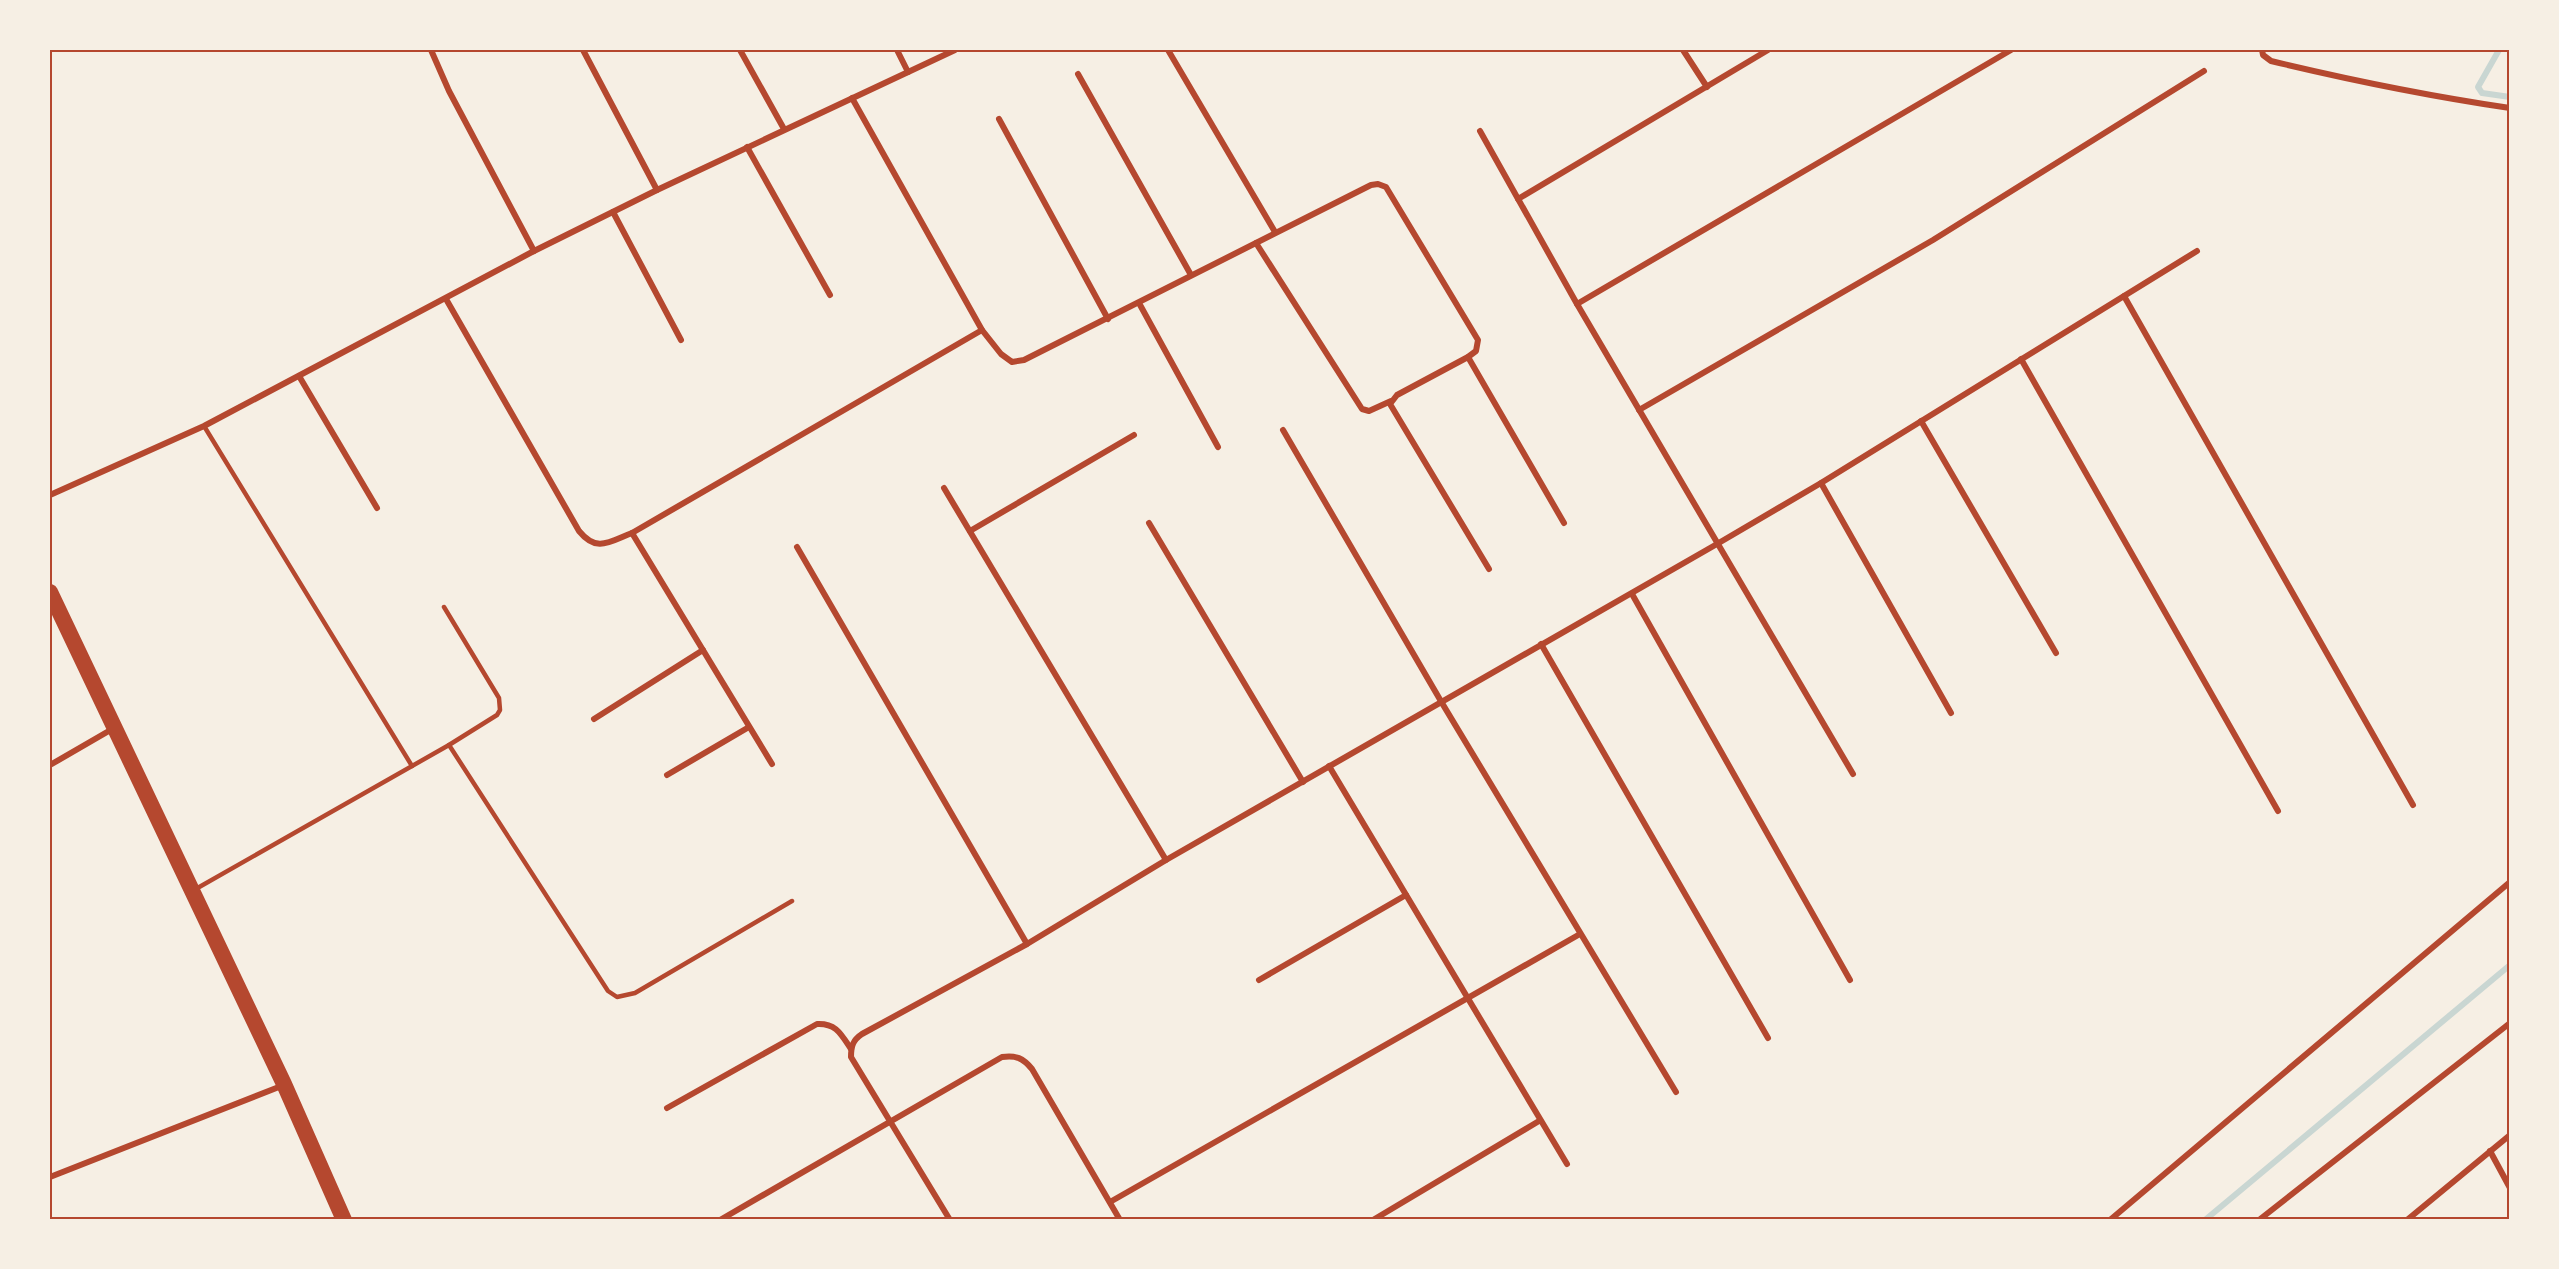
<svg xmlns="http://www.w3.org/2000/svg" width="2559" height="1269" viewBox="0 0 2559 1269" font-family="'Varela Round',sans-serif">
<rect width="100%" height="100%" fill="#f6efe4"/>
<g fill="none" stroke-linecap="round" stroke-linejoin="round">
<g stroke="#c9d6d2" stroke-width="6">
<polyline points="2499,50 2478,87 2482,93 2510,97"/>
<polyline points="2205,1220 2510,965"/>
</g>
<g stroke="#b5482f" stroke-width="4.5">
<polyline points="204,426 412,766"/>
<polyline points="449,745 608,991 617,997 635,993 792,901"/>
<polyline points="194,890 449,745 497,715 500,710 499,698 444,607"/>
</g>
<g stroke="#b5482f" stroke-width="6">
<polyline points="431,50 449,91 534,251"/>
<polyline points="583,50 657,190"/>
<polyline points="740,50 784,129"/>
<polyline points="897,50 908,72"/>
<polyline points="1168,50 1275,232"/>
<polyline points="1683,50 1707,87"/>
<path d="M 2262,50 L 2263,55 L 2271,61 C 2350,80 2429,96 2510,108"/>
<polyline points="1078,74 1191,275"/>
<polyline points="852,98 982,330 1001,354 1012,362 1024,360 1371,185 1378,184 1386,187 1478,340 1476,351 1468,357 1397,395 1390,404 1489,569"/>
<polyline points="999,119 1108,319"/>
<polyline points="1480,131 1577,304 1853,774"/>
<polyline points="747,147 830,295"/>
<polyline points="1518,199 1768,50"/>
<polyline points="613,212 681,340"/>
<polyline points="1256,243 1362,409 1369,411 1391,401"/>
<polyline points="2124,296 2413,805"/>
<path d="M 446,299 L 579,531 C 597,553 609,542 632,533 L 982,330"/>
<polyline points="1139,303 1218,447"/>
<polyline points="1577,304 2011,50"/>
<polyline points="1468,357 1564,523"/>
<polyline points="2021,359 2278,811"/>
<polyline points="299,376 377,508"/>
<polyline points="1639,410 1933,240 2204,71"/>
<polyline points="1921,421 2056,653"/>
<polyline points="1283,430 1442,703 1676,1092"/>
<polyline points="1821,483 1951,713"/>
<polyline points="944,488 1166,860"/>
<polyline points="50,495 204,426 534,251 657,190 955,50"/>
<polyline points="1149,523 1303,782"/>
<polyline points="970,531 1134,435"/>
<polyline points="632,533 772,764"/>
<polyline points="797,547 1027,944"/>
<polyline points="1632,594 1850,980"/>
<polyline points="1541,644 1768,1038"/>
<polyline points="594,719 703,650"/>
<polyline points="50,765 114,728"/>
<polyline points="1329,766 1567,1164"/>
<polyline points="667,775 749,727"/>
<polyline points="1259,980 1406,895"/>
<path d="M 667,1108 L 817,1024 C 836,1023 841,1034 851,1049"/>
<polyline points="2490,1151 2510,1188"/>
<polyline points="50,1177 284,1085"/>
<polyline points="1110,1202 1580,934"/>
<path d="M 720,1220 L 1002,1057 C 1016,1055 1023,1058 1032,1069 L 1120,1220"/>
<path d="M 950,1220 L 851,1057 C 851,1046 853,1040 862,1034 L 1027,944 L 1166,860 L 1717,544 L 1821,483 L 2197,251"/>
<polyline points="1373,1220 1539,1121"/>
<polyline points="2110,1220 2510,882"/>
<polyline points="2259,1220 2510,1023"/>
<polyline points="2407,1220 2510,1135"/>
</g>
<polyline stroke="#b5482f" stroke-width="16" points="50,592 284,1084 344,1220"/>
</g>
<rect width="2559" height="1269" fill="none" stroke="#f6efe4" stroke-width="102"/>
<rect x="51" y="51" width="2457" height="1167" fill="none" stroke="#b5482f" stroke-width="2"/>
</svg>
